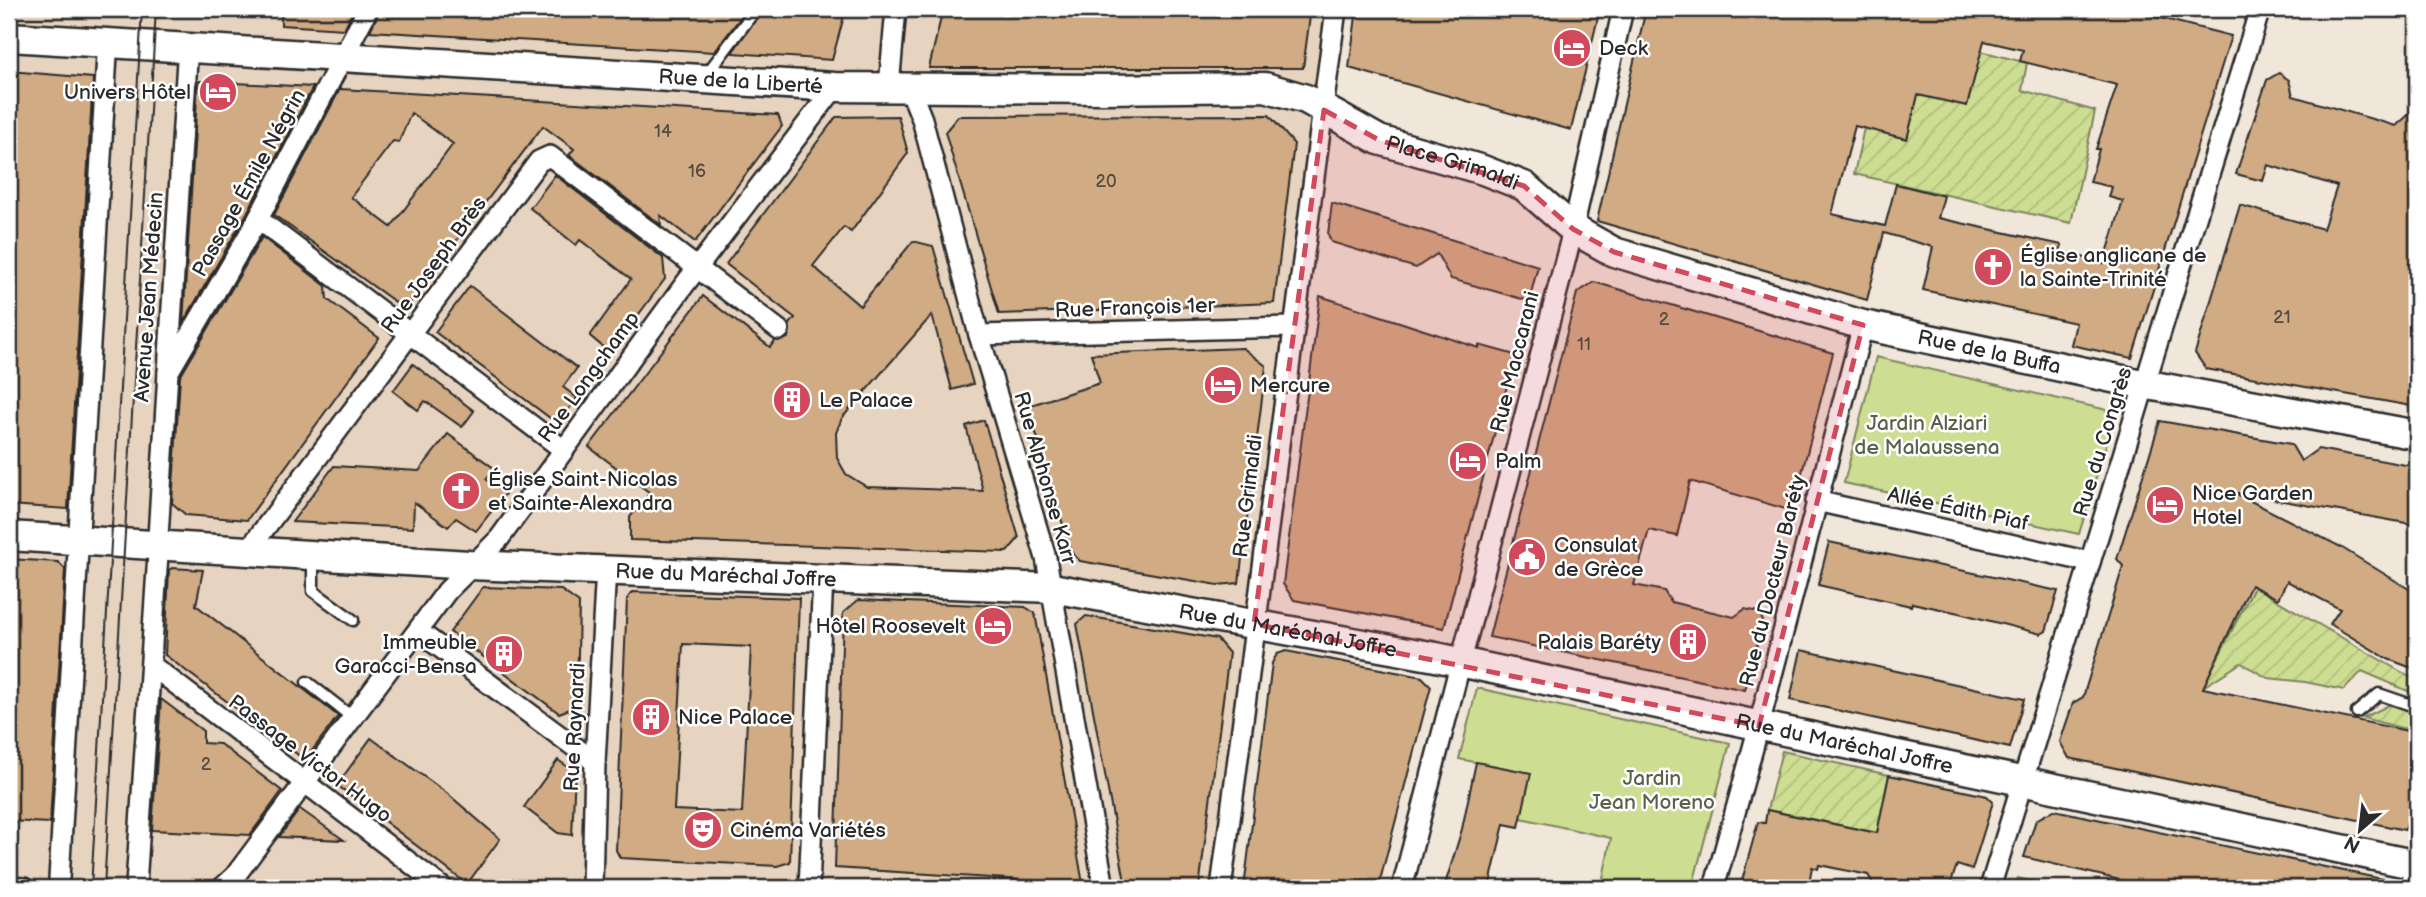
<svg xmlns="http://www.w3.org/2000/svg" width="2426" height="897" viewBox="0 0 2426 897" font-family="'Balsamiq Sans',sans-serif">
<defs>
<pattern id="garden-furrows" width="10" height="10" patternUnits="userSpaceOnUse" patternTransform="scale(1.75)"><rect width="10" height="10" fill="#cddd91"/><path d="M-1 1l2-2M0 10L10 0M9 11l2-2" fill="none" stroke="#b0be7d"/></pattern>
</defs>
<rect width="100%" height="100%" fill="#f1e6da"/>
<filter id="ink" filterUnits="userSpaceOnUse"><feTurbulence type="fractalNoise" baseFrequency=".0143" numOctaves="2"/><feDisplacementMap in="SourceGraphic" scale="14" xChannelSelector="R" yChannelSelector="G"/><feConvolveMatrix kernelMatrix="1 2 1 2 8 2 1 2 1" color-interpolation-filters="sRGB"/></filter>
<g filter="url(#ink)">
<polygon fill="#e7d4c0" points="9,9 1348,9 1234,888 9,888"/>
<g fill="#cddd91" stroke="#7c845e" stroke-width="2">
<polygon points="1876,357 2116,412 2079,534 1844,483"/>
<polygon points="1477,688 1730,743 1692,888 1601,888 1611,838 1521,818 1530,773 1459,759"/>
</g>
<g fill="url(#garden-furrows)" stroke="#7c845e" stroke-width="2">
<polygon points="1981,51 2027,63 2022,90 2095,111 2071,223 1854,174 1864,128 1907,139 1923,75 1944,100 1967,105"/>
<polygon points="2254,587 2417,681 2417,695 2362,671 2344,690 2305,682 2268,678 2241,663 2203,687"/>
<polygon points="2391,704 2417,712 2417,732 2363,718"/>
<polygon points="1782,751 1889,775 1877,833 1767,810"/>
<polygon points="2018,878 2059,888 2015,888"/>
</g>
<g fill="#d1ab83" stroke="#2b2b2b" stroke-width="2" fill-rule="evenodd">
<polygon points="281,9 354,9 344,29 281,25"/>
<polygon points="380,9 747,9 714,52 370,31"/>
<polygon points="763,9 846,9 832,60 732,53"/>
<polygon points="943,9 1236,9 1236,14 1311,9 1303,68 929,68"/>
<polygon points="1357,9 1600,9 1571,130 1349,68"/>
<path d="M 1646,9 L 2126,9 L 2231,36 L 2132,358 L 2071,345 L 2076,323 L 1923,290 L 1933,247 L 1884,233 L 1867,300 L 1597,221 ZM 1984,41 L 2023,50 L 2020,61 L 2117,85 L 2096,149 L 2099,149 L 2090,182 L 2112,187 L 2109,197 L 2123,201 L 2104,263 L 2060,251 L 2062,245 L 1938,218 L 1944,196 L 1896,184 L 1885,226 L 1832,214 L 1855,126 L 1907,139 L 1918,95 L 1967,106 Z"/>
<polygon points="9,71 93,78 68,509 9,505"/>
<polygon points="2279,73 2289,80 2293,96 2396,126 2417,107 2417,407 2206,369 2195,353 2240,205 2323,229 2337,186 2268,165 2263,181 2236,174 2267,80"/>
<polygon points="198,81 313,87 247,213 183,323"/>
<path d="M 340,89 L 778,115 L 782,126 L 695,242 L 660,215 L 661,225 L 569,155 L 574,149 L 543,126 L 405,309 L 274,215 ZM 411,113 L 453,144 L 391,227 L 351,197 L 393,141 L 399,142 Z"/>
<polygon points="1269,115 1294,144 1274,303 999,314 945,132 958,116"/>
<polygon points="898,116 908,153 851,232 844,227 813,266 860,306 913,241 933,246 973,384 952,390 932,315 842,418 836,433 837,458 846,474 867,487 983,491 966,426 984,420 1019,538 1007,552 630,540 630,517 650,493 589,447 703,296 770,347 775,341 788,338 790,324 795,318 726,264 836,117"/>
<polygon points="555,175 663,258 665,279 610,353 590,336 631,279 580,240 576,245 530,208"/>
<polygon points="1332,203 1538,266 1529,301 1451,279 1437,254 1416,268 1331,242 1328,234"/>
<polygon points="262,237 326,286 327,299 379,338 247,520 186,515 172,503 180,377"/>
<polygon points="1594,282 1833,353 1792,511 1690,481 1677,536 1649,530 1634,585 1664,591 1671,602 1734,617 1745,609 1759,612 1763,621 1745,690 1489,637 1577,293"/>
<polygon points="470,286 577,368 563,387 577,398 558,424 435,332"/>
<polygon points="1320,296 1479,348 1479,345 1515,355 1444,628 1294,600 1283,584"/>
<polygon points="1243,348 1266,366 1239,583 1218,585 1080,561 1071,552 1028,406 1100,383 1091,354"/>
<polygon points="413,364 474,411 462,427 425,401 418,410 393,391"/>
<polygon points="2160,421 2291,444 2301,461 2318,449 2417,467 2417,525 2233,492 2339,546 2417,594 2417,670 2388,659 2330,624 2340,609 2287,581 2278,599 2251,585 2203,688 2417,733 2417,794 2405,830 2069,758 2060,742 2073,703 2083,697 2113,600 2123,566 2117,559"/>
<polygon points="448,434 495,469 486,479 505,494 476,531 456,518 448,527 414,502 413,528 292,522 334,466 419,471"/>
<polygon points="1829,542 2058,591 2046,631 2041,634 1959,613 1912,603 1911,606 1818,585"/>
<polygon points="9,559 58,562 65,569 50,823 9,821"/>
<polygon points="172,568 203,570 196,605 338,716 305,760 165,655 169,570"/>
<polygon points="483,587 561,590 579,603 577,706 559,713 450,632"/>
<path d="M 632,592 L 799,598 L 790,862 L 777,866 L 620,858 L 616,850 L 627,599 ZM 683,644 L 751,647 L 742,813 L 674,810 Z"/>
<polygon points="858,600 1025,607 1035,613 1083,884 835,868 843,613"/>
<polygon points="1086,616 1217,639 1229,653 1199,888 1126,887 1077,624"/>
<polygon points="1801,650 2024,699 2010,748 1790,700"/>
<polygon points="1286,651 1422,677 1431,686 1378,888 1244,888 1272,663 1277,654"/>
<polygon points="161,699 203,731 203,743 220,744 282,791 250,835 152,830"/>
<polygon points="371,738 448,794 500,839 467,884 337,785"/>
<polygon points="558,760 575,772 572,835 558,833 524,807"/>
<polygon points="1476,762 1531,773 1519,827 1504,824 1489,888 1444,888 1462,829"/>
<polygon points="1889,775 1987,796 1993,802 1972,870 1957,865 1949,888 1876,888 1868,875 1819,865 1818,869 1812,867 1808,888 1740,888 1758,822 1765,823 1767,810 1877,833"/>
<polygon points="300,809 344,840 279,837"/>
<polygon points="2054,810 2382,879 2381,888 2153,888 2024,857 2036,820"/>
</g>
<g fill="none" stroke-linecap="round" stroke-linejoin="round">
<g stroke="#2b2b2b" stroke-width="15">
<g id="lane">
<polyline points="706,75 756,9"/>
<polyline points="313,559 313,591 353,620"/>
<polyline points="307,682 353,718"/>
<polyline points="2357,712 2379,694 2417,707"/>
</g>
</g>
<g stroke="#2b2b2b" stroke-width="24">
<g id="street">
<polyline points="890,75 896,9"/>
<polyline points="910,89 922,119 979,335 1046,558 1104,888"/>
<polyline points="258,219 564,450"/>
<polyline points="979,335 1292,327"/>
<polyline points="168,373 258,219 368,9"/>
<polyline points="1816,501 2090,562"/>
<polyline points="79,532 107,55"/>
<polyline points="158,537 187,60"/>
<polyline points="247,552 539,161 550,156 779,330"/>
<polyline points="418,631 595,762"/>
<polyline points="151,665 443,888"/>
<polyline points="59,879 78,551"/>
<polyline points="136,885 158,554"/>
<polyline points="9,887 24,888"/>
<polyline points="222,888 235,876 447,591 499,539 685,284 835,87"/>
<polyline points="592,888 595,762 606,569"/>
<polyline points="809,888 823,577"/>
<polyline points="1221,888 1336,9"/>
<polyline points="1402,888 1570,242 1623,9"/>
<polyline points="1714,888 1753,748 1863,325"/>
<polyline points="1990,888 2260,9"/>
<polyline points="2409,888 2417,865"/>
</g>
</g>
<g stroke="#2b2b2b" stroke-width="33">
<g id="secondary">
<path id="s1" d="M 9,37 L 835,87 L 1103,89 L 1265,87 L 1306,99 L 1379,140 L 1483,170 L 1524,186 L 1573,229 L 1614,252 L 1863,325 L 2127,381 L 2417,435"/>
<path id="s2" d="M 9,536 L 469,565 L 1052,588 L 1436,657 L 2417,865"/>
</g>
</g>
<use href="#lane" stroke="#fff" stroke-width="10"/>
<use href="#street" stroke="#fff" stroke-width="19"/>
<use href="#secondary" stroke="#fff" stroke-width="28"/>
<g stroke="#2b2b2b" stroke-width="2">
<polyline points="91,888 142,9"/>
<polyline points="104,888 156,9"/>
</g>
</g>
</g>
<path fill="#d1495b" fill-opacity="0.2" stroke="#d1495b" stroke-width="5" stroke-dasharray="14 9" stroke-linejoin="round" d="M 1324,110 L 1379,140 L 1524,186 L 1573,229 L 1614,252 L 1863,325 L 1759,726 L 1254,624 Z"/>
<defs>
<g id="hotel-disc" transform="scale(2.0125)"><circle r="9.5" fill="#d1495b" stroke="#fff"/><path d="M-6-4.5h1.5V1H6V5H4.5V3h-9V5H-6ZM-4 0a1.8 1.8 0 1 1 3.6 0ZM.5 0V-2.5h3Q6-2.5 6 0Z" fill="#fff"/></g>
<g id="church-disc" transform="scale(2.0125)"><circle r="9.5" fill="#d1495b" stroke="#fff"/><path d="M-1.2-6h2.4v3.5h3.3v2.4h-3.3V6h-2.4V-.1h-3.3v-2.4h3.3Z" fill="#fff"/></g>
<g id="building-disc" transform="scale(2.0125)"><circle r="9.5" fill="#d1495b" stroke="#fff"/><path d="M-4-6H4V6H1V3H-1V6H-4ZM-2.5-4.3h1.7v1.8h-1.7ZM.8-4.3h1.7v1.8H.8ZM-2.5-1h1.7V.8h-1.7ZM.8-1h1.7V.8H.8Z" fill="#fff"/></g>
<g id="civic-disc" transform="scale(2.0125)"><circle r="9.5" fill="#d1495b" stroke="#fff"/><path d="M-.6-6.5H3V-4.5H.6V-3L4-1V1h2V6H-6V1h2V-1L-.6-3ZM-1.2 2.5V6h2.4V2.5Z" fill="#fff"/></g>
<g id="theatre-disc" transform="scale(2.0125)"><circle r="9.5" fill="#d1495b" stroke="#fff"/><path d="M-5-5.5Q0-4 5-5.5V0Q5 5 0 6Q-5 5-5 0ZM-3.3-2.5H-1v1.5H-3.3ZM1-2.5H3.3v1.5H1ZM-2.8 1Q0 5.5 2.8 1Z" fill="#fff"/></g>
</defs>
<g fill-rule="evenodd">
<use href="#hotel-disc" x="1572" y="48"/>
<use href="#hotel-disc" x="218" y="92"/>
<use href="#church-disc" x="1993" y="267"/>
<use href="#hotel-disc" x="1223" y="385"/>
<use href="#building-disc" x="792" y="400"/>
<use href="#hotel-disc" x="1468" y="461"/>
<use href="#church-disc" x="461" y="491"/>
<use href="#hotel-disc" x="2165" y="505"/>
<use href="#civic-disc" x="1527" y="557"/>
<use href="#hotel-disc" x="993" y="626"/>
<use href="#building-disc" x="1688" y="642"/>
<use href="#building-disc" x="504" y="654"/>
<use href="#building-disc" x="651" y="717"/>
<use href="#theatre-disc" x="703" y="830"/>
</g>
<g text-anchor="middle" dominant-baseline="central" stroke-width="5" stroke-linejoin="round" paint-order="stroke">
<g font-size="18" fill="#544b41">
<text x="663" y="131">14</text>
<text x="697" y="171">16</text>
<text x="1106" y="181">20</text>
<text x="2282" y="317">21</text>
<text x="1664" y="319">2</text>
<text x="1584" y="344">11</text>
<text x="206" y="764">2</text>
</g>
<g font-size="21" fill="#2b2b2b" stroke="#fff" text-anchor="start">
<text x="1599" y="48">Deck</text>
<text x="191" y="92" text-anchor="end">Univers Hôtel</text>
<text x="2020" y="255">Église anglicane de<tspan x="2020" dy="24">la Sainte-Trinité</tspan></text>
<text x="1250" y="385">Mercure</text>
<text x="819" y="400">Le Palace</text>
<text x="1495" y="461">Palm</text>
<text x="488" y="479">Église Saint-Nicolas<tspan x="488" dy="24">et Sainte-Alexandra</tspan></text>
<text x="2192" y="493">Nice Garden<tspan x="2192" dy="24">Hotel</tspan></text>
<text x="1554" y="545">Consulat<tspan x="1554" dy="24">de Grèce</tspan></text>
<text x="966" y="626" text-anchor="end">Hôtel Roosevelt</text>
<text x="477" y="642" text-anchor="end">Immeuble<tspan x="477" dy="24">Garacci-Bensa</tspan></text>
<text x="1661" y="642" text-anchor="end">Palais Baréty</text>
<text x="678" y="717">Nice Palace</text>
<text x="730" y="830">Cinéma Variétés</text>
</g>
<g font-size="21" fill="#2b2b2b" stroke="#fff">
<text stroke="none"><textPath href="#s1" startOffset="733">Rue de la Liberté</textPath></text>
<text stroke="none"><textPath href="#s1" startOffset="1461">Place Grimaldi</textPath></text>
<text transform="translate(249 183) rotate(-61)">Passage Émile Négrin</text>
<text transform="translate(434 265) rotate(-54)">Rue Joseph Brès</text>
<text transform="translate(149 297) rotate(-86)">Avenue Jean Médecin</text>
<text transform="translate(1135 308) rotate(-2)">Rue François 1er</text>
<text stroke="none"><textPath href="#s1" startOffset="2037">Rue de la Buffa</textPath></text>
<text transform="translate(1515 362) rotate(-76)">Rue Maccarani</text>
<text transform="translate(589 377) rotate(-54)">Rue Longchamp</text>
<text transform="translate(2103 442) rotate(-73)">Rue du Congrès</text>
<text transform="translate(1045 478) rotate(74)">Rue Alphonse Karr</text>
<text transform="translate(1248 496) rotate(-83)">Rue Grimaldi</text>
<text transform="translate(1958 509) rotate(12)">Allée Édith Piaf</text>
<text stroke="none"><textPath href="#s2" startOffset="718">Rue du Maréchal Joffre</textPath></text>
<text transform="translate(1773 581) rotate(-76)">Rue du Docteur Baréty</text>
<text stroke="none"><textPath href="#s2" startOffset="1284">Rue du Maréchal Joffre</textPath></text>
<text transform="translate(575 727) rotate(-87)">Rue Raynardi</text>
<text stroke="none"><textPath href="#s2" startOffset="1852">Rue du Maréchal Joffre</textPath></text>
<text transform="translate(310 759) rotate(37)">Passage Victor Hugo</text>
</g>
<g font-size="21" fill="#5c604a" stroke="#fff">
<text x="1927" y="423">Jardin Alziari<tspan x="1927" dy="24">de Malaussena</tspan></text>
<text x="1652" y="778">Jardin<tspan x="1652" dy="24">Jean Moreno</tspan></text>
</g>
</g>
<rect width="2426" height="897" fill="none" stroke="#fff" stroke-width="35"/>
<rect x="18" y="18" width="2391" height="862" fill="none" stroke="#2b2b2b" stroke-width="2.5" filter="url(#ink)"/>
<g transform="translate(2360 830) rotate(208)" stroke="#ffffff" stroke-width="5" paint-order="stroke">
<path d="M0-5L12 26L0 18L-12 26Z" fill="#2b2b2b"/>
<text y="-10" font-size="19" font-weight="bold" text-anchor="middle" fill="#2b2b2b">N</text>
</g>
</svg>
